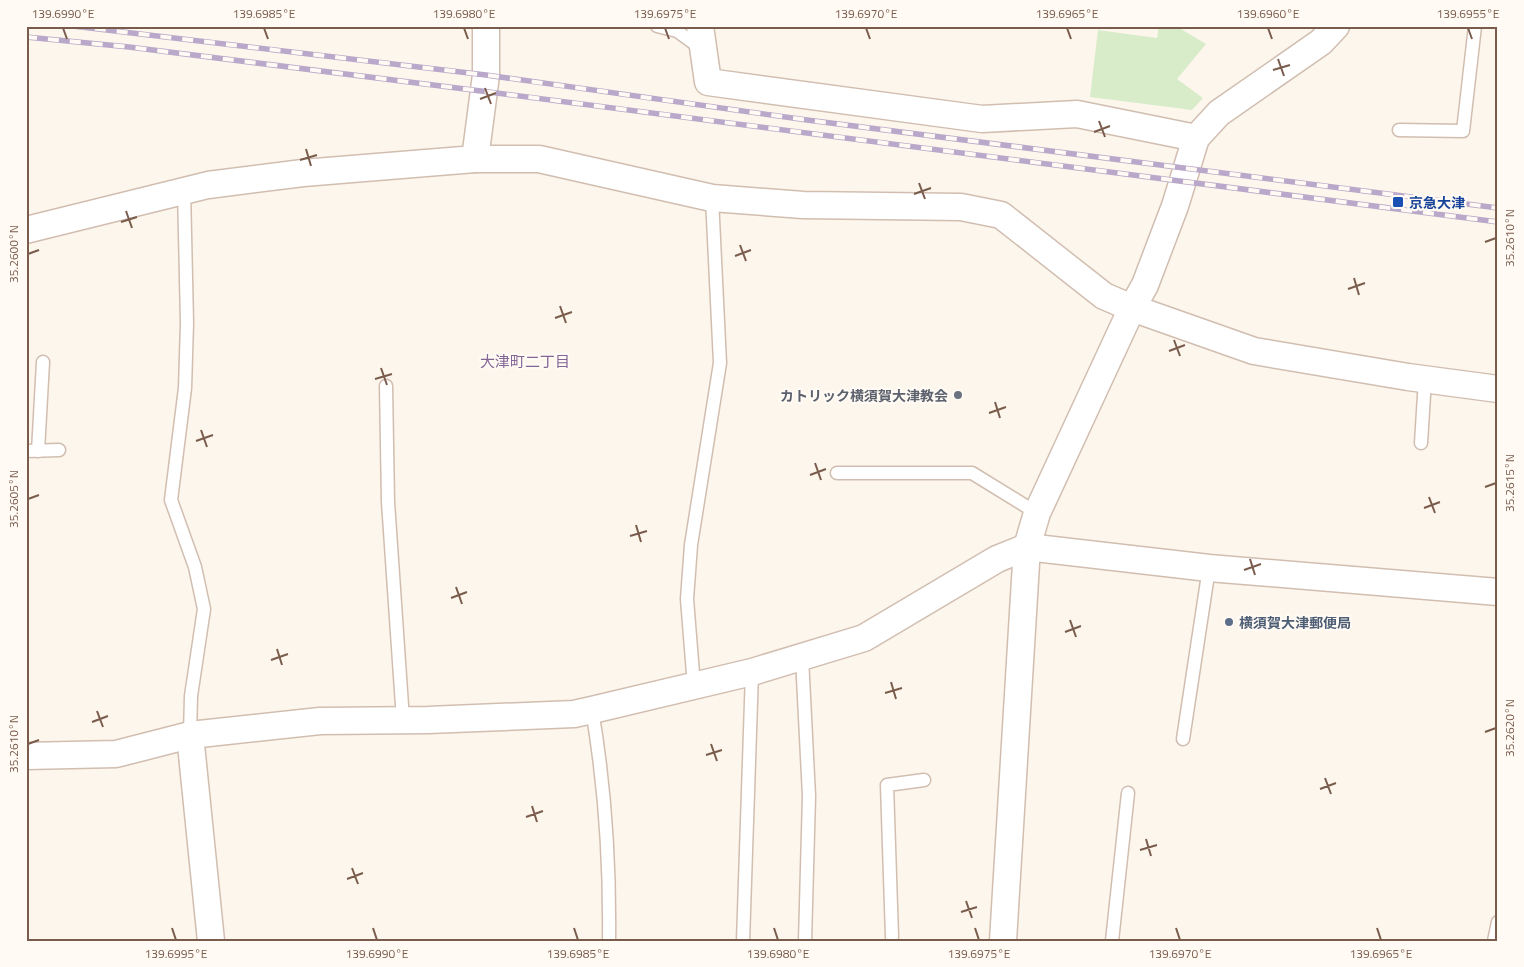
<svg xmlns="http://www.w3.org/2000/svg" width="1524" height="967" viewBox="0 0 1524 967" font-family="'Titillium Web','Noto Sans JP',sans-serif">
<rect width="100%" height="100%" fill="#fdf6ec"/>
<polygon fill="#d8ecc9" points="1159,26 1176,26 1206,44 1177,79 1203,98 1192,110 1090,97 1098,30 1157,38"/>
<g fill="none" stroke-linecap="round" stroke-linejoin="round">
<g stroke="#d1beb0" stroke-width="15">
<g id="lane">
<polyline points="657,26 677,31 702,49"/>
<polyline points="1399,130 1463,131 1475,26"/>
<polyline points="184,189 187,323 185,388 171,500 195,567 204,609 191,696 190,735"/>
<polyline points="386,386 388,502 403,720"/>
<polyline points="1421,443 1425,379"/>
<polyline points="26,451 59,450"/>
<polyline points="38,451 43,362"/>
<polyline points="837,473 972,473 1037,513"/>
<polyline points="802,658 809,796 805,941"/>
<polyline points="694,686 687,599 691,545 720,363 712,198"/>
<path d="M 592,710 C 605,786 610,863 609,941"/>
<polyline points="1183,739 1209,568"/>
<polyline points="892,937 887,785 924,780"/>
<polyline points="743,941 752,672"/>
<polyline points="1112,941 1128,793"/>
<polyline points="1494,941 1498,922"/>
</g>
</g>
<g stroke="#d1beb0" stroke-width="29">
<g id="street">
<polyline points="700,26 708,82 982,119 1077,114 1196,138"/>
<polyline points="1336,26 1321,42 1219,113 1196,138 1175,206 1145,285 1132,308 1254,351 1408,377 1498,389"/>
<polyline points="475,159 486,75 486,26"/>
<polyline points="26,230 208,185 303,173 475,159 539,159 712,198 803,205 961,207 1001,215 1104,296 1132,308 1037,513 1027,547 1003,941"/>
<polyline points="190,735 211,941"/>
<polyline points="26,756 116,754 190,735 320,721 428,720 574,714 592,710 752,672 864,638 997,559 1027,547 1209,568 1498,592"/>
</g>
</g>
<use href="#lane" stroke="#fff" stroke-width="12"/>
<use href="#street" stroke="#fff" stroke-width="26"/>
<g stroke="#b9a8c9" stroke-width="5.5">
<g id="rail">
<polyline points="73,26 486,75 807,120 1498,208"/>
<polyline points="26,37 129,47 489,92 1498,222"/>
</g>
</g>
<use href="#rail" stroke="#fffaf3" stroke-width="4" stroke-dasharray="11" stroke-linecap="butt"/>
</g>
<path fill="none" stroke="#7a5c4d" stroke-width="2" d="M 63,28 L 67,39M 264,28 L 268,39M 464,28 L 468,39M 665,28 L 669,39M 866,28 L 870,39M 1067,28 L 1071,39M 1268,28 L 1272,39M 1468,28 L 1472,39M 1278,59 L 1284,76M 1273,70 L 1290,65M 485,88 L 491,104M 480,99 L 496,93M 1099,121 L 1105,137M 1094,132 L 1110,126M 306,149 L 311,166M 300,160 L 317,155M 919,183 L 925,199M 914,194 L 931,188M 126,211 L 132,228M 121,222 L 137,217M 1485,242 L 1496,238M 740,245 L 746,261M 28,254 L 39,250M 735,256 L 751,250M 1354,278 L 1359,295M 1348,289 L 1365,283M 560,306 L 566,323M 555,318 L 572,312M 1174,340 L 1180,356M 1169,351 L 1185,345M 381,368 L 387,385M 375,379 L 392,374M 995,402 L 1000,418M 989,413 L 1006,407M 201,430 L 207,447M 196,441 L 213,435M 815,463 L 821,480M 810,475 L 826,469M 1485,487 L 1496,483M 1429,497 L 1435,513M 28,499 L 39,495M 1424,508 L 1440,502M 636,525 L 641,542M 630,536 L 647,531M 1250,559 L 1255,575M 1244,570 L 1261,564M 456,587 L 462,604M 451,598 L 467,592M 1070,620 L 1076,637M 1065,632 L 1081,626M 277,649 L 282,665M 271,660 L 288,654M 891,682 L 896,699M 885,693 L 902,688M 97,711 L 103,727M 92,722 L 108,716M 1485,732 L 1496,728M 28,744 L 39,740M 711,744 L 717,761M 706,755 L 722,750M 1325,778 L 1331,794M 1320,789 L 1336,783M 532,806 L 537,822M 526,817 L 543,811M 1146,839 L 1151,856M 1140,850 L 1157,845M 352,868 L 358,884M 347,879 L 363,873M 966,901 L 972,918M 961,912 L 977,907M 172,928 L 176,940M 373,928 L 377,940M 574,928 L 578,940M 774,928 L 778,940M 975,928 L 979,940M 1176,928 L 1180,940M 1377,928 L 1381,940"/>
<rect fill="#1a4fb4" stroke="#fffaf3" stroke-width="2" x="1392" y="196" width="12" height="12" rx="2.5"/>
<circle fill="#6b7280" stroke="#fffaf3" stroke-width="2" cx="958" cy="395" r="5"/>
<circle fill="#5c6f8a" stroke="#fffaf3" stroke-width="2" cx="1229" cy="622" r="5"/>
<g text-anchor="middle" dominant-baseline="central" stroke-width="4.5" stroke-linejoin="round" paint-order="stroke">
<g font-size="14" font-weight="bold" fill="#164399" stroke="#fffaf3" text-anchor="start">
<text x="1409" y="202">京急大津</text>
</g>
<g font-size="14" font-weight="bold" fill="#5b616d" stroke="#fffaf3" text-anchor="end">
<text x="948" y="395">カトリック横須賀大津教会</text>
</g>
<g font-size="14" font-weight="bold" fill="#4e5e75" stroke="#fffaf3" text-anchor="start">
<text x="1239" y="622">横須賀大津郵便局</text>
</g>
<g font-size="15" fill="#846695" stroke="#fffaf3">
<text x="525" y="361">大津町二丁目</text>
</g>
</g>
<rect width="1524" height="967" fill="none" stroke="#fffaf3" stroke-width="55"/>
<rect x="28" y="28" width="1468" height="912" fill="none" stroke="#7a5c4d" stroke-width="2"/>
<g font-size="12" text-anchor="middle" fill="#7a5c4d">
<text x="63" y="18">139.6990°E</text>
<text x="264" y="18">139.6985°E</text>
<text x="464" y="18">139.6980°E</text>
<text x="665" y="18">139.6975°E</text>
<text x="866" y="18">139.6970°E</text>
<text x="1067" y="18">139.6965°E</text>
<text x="1268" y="18">139.6960°E</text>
<text x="1468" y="18">139.6955°E</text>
<text transform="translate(1510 238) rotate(-90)" y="4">35.2610°N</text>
<text transform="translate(14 254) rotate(-90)" y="4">35.2600°N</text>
<text transform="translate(1510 483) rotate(-90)" y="4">35.2615°N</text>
<text transform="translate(14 499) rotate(-90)" y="4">35.2605°N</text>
<text transform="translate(1510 728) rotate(-90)" y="4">35.2620°N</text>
<text transform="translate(14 744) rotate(-90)" y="4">35.2610°N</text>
<text x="176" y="958">139.6995°E</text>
<text x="377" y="958">139.6990°E</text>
<text x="578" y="958">139.6985°E</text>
<text x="778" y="958">139.6980°E</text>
<text x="979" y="958">139.6975°E</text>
<text x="1180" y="958">139.6970°E</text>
<text x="1381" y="958">139.6965°E</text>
</g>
</svg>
